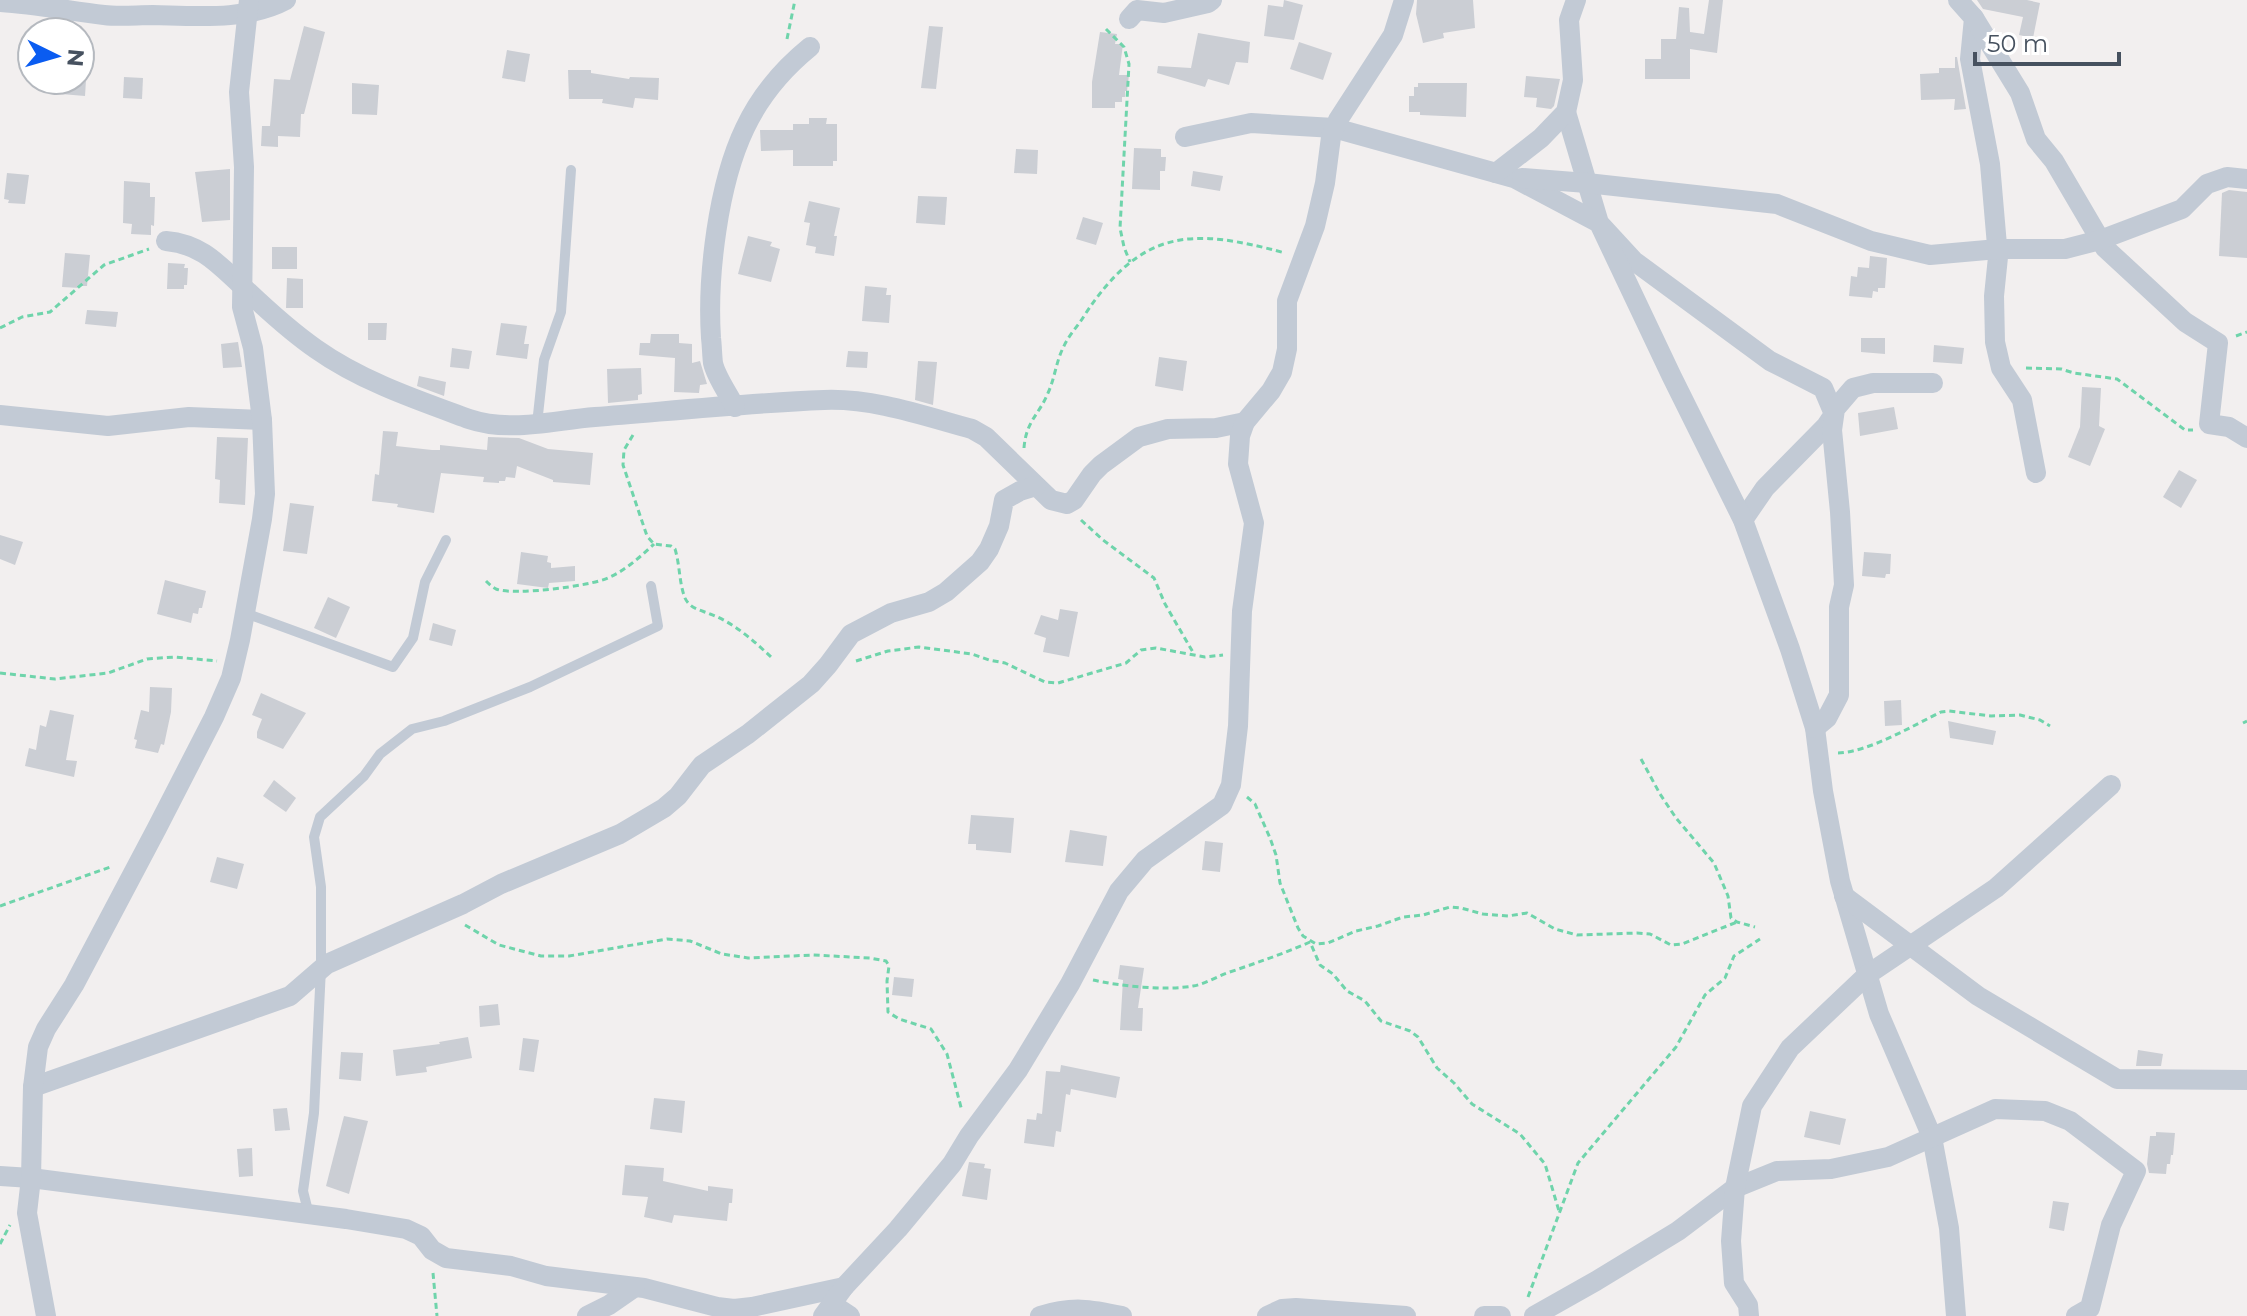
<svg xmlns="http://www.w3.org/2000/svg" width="2247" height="1316" viewBox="0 0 2247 1316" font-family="Montserrat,sans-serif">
<rect width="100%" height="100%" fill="#f2efef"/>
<g fill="#cbced4">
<polygon points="1284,0 1303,5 1294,40 1264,36 1268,5 1283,7"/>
<polygon points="1417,0 1473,0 1475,28 1443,33 1444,38 1423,43 1416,14"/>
<polygon points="1709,0 1723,0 1717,53 1690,49 1690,79 1645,79 1645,59 1661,59 1661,39 1676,39 1679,7 1689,8 1690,32 1704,34"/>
<polygon points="1977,0 2027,0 2040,3 2033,38 2019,35 2023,17 1983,9"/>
<polygon points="304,26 325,32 304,114 301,114 300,137 278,136 278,147 261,146 262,126 270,126 274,79 290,80"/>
<polygon points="929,26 943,27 936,89 921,88"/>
<polygon points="1100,32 1117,34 1115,44 1123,44 1119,75 1129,75 1127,91 1125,91 1125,97 1122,97 1122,102 1115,102 1115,108 1092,108 1092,82"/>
<polygon points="1198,33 1250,42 1248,63 1236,62 1229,85 1208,79 1205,87 1157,73 1158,66 1191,68"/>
<polygon points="1299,42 1332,53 1323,80 1290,69"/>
<polygon points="507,50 530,54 525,82 502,78"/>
<polygon points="1955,57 1957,57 1966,109 1954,110 1955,99 1921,100 1920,74 1939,73 1939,68 1955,68"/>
<polygon points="568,70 591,70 591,73 629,79 630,77 659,78 658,100 635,98 633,108 602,103 603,99 569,99"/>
<polygon points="1526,76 1560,79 1554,106 1551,109 1536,107 1537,98 1524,97"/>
<polygon points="124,77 143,78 142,99 123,98"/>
<polygon points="63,80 86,80 85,96 61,94"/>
<polygon points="352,83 379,85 377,115 352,114"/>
<polygon points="1418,83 1467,83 1466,117 1420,115 1420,112 1409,112 1409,96 1414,96 1414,87 1418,87"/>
<polygon points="809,118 827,118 826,124 837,124 837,161 833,161 833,166 793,166 793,150 761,151 760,130 793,130 793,124 809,124"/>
<polygon points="1134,148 1161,149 1161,157 1166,157 1165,171 1160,171 1160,190 1132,189"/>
<polygon points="1016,149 1038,150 1037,174 1014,173"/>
<polygon points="230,169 230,220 202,222 195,172"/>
<polygon points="1193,171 1223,176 1220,191 1191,186"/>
<polygon points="7,173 29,175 25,204 8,203 9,200 4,199"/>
<polygon points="124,181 150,183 150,197 155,197 154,226 151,225 151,235 131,234 132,224 123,223"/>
<polygon points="2229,190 2247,192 2247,258 2219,256 2222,193"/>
<polygon points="918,196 947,197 945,225 916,223"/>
<polygon points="809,201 840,208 834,236 837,236 834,256 815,253 816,247 806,245 810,223 804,222"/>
<polygon points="1083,217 1103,223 1096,245 1076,239"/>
<polygon points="748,236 772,242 770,246 780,249 771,282 738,274"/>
<rect x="272" y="247" width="25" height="22"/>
<polygon points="65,253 90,255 87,286 80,286 80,288 62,287"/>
<polygon points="1870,256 1887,258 1885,288 1878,288 1878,292 1873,291 1872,298 1849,296 1851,276 1857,277 1858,267 1869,268"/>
<polygon points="168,263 185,264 184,268 188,268 187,285 184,285 184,289 167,289"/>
<polygon points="287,278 303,279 303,308 286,308"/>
<polygon points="865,286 887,288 886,295 891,295 889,323 862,321"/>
<polygon points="87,310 118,312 116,327 85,324"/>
<polygon points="368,323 387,323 386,340 368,340"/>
<polygon points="501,323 527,326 524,344 529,344 527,359 496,355"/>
<polygon points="651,334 679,334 679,343 692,344 692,363 700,361 707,384 700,385 699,393 674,392 675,358 639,355 640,343 650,343"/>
<polygon points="1861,338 1885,338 1885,354 1861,352"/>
<polygon points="238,342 242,367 223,368 221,344"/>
<polygon points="1934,345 1964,348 1962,364 1933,362"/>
<polygon points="452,348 472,351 469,369 450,367"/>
<polygon points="848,351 868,352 867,368 846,367"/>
<polygon points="1159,357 1187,361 1183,391 1155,386"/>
<polygon points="918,361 937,362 933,405 915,400"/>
<polygon points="641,368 642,394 638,395 638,400 608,403 607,369"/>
<polygon points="419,376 446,382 444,396 417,386"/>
<polygon points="2082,387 2101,388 2099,426 2105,429 2090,466 2068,457 2080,427"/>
<polygon points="1894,407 1898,429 1860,436 1858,413"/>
<polygon points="383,431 398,432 396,446 432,450 440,450 440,445 487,450 488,437 519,438 548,449 593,453 590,485 553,482 553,480 517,466 515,478 506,477 505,481 499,481 499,483 483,482 484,477 441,473 434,513 397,507 398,504 372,501 375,474 379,475"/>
<polygon points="217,437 248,438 245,505 219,503 220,480 215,479"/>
<polygon points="2179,470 2197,480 2181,508 2163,497"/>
<polygon points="290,503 314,506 307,554 283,551"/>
<polygon points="0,535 23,542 15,565 0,559"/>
<polygon points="521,552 548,556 547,562 551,563 551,568 575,566 575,581 549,583 548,588 517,584"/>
<polygon points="1864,552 1891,554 1890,574 1886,574 1885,578 1862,576"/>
<polygon points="165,580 206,591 202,608 199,608 198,614 193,613 191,623 157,614"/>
<polygon points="328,597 350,607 336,638 314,628"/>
<polygon points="1060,609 1078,612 1069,657 1043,652 1046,638 1034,634 1041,615 1058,620"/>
<polygon points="433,623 456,630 452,646 429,640"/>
<polygon points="150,687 172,688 171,712 164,745 161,744 158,753 135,748 137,740 134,739 141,710 149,712"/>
<polygon points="261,693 306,713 283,749 257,738 257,732 262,719 252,715"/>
<polygon points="1901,700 1902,725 1885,726 1884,701"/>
<polygon points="50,710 74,715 66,760 77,761 74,777 25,766 29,748 36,750 40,725 46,727"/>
<polygon points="1948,721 1996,731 1993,745 1950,738"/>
<polygon points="274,780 296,798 286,812 263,796"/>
<polygon points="971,815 1014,818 1011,853 976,850 976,844 968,844"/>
<polygon points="1070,830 1107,836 1103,866 1065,862"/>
<polygon points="1205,841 1223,843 1220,872 1202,870"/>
<polygon points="217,857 244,864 237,889 210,882"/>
<polygon points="1120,965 1144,968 1138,1008 1143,1008 1142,1031 1120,1030 1123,980 1118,979"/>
<polygon points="894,977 914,979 912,997 892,995"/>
<polygon points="498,1004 500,1025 480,1027 479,1006"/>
<polygon points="468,1037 472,1058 426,1067 427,1072 396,1076 393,1050 440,1044 439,1042"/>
<polygon points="523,1038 539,1040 534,1072 519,1070"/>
<polygon points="2138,1050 2163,1054 2161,1066 2136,1066"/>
<polygon points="341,1052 363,1053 361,1081 339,1079"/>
<polygon points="1061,1065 1120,1077 1116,1098 1071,1089 1070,1095 1066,1094 1061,1132 1056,1131 1054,1147 1024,1143 1027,1119 1036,1120 1037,1113 1042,1114 1046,1071 1060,1072"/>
<polygon points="654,1098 685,1101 682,1133 650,1129"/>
<polygon points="287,1108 290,1130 275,1131 273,1109"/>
<polygon points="1810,1111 1846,1119 1840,1145 1804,1137"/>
<polygon points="344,1116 368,1121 349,1194 326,1186"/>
<polygon points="2156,1132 2175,1133 2173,1155 2171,1155 2170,1164 2167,1164 2166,1174 2149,1173 2147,1164 2150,1136 2156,1136"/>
<polygon points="252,1148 253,1176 239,1177 237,1149"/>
<polygon points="969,1162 985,1164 984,1168 991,1169 987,1200 962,1196"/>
<polygon points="625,1165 664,1168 663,1181 708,1191 708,1186 733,1189 732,1203 729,1203 727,1221 674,1215 672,1223 644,1217 648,1197 622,1195"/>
<polygon points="2053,1201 2069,1203 2064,1231 2049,1228"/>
</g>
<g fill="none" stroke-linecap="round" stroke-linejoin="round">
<g stroke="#6fd4ab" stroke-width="3" stroke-dasharray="6 4" stroke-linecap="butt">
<polyline points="1106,29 1124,47 1129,64 1120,228 1124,247 1130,262"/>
<polyline points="787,39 795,0"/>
<polyline points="0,328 22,317 50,312 104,265 149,249"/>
<polyline points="2236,336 2247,332"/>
<polyline points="2026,368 2061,369 2074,373 2117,379 2185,430 2193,430"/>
<path d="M 633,435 L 624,450 L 623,465 L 647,536 L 654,544 L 671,546 L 675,549 C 680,565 679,583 685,598 C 690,609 701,610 710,614 C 733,622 754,641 771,657"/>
<path d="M 1024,448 C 1026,421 1039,415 1048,393 C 1055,378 1056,361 1064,346 C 1069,335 1078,326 1084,316 C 1141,229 1190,227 1285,253"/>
<polyline points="1081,520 1103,540 1154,578 1165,604 1194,654"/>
<path d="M 486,581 C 489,584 492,587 496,589 C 514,596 590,586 608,578 C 626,570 640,557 654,544"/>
<polyline points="856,661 888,651 919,647 972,654 989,660 1005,663 1045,682 1058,683 1126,663 1141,650 1156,648 1205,657 1223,655"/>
<polyline points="0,673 55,679 108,673 147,659 175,657 217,661"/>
<polyline points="2243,723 2247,721"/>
<path d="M 1838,753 C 1869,752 1912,726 1941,712 L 1949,711 L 1991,716 L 2020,715 L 2040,720 L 2050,726"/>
<polyline points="1641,759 1660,794 1676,818 1714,863 1728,896 1731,918 1737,922 1755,927"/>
<polyline points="1247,797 1255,804 1270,838 1276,855 1280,883 1298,928 1303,936 1316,944 1328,943 1356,931 1378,926 1403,917 1423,915 1450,907 1461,908 1483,914 1508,916 1527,913 1555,929 1577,935 1637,933 1650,934 1671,945 1682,944 1737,922"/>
<polyline points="0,906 113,866"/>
<polyline points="465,925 499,945 541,956 569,956 667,939 690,941 722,954 748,958 813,955 870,958 886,961 889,966 887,981 888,1012 899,1019 931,1029 947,1054 962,1111"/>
<path d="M 1093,980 C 1120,986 1165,991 1193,986 C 1205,984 1216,977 1227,973 C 1256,963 1283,954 1310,942 L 1320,965 L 1333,974 L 1347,991 L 1365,1001 L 1381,1021 L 1410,1031 L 1418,1037 L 1437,1068 L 1454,1083 L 1472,1104 L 1520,1134 L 1545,1164 L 1559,1211"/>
<polyline points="0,1244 10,1225"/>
<polyline points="433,1273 437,1316"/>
<polyline points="1528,1297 1578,1163 1676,1047 1705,995 1725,978 1734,956 1760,939"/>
</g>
<g stroke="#c2cad5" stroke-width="10">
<polyline points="537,424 544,360 561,312 571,170"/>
<polyline points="245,613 393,667 413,638 425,582 446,540"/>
<polyline points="309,1215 303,1191 314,1113 321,968 321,887 314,837 320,817 364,776 380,754 412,729 444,721 530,687 658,626 651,586"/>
</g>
<g stroke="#c2cad5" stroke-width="20">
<polyline points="1958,0 1974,18 1970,59 1990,164 1998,257 1994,296 1995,342 2001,368 2022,400 2036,473"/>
<path d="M 0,2 C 35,4 69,11 104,15 C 120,17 137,15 153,15 C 196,16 247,21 286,0"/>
<polyline points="1974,18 2020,93 2036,139 2054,161 2105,248 2185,322 2218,343 2209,424 2229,427 2247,438"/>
<polyline points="1129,19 1137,10 1164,13 1208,3 1212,0"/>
<polyline points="1566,112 1599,223 1634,261 1770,361 1823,388 1834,414 1826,426 1765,488 1743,520"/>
<polyline points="1185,137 1251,123 1334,128 1514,178 1599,223 1672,377 1743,520 1790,649 1815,728 1823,791 1840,881 1879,1014 1932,1137 1949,1228 1956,1316"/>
<polyline points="1496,173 1541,138 1566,112 1573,80 1569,20 1576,0"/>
<polyline points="1522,178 1587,183 1777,204 1871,241 1930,255 1998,249 2065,249 2100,240 2182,209 2207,184 2227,177 2247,179"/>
<path d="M 166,241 C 201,244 218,264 242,286 C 265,308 290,331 316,349 C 361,381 417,400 469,419 C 510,433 554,420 595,417 C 671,411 748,403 824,400 C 874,398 924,416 972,429 L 986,437 L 1051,500 L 1067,504 L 1074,500 L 1092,474 L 1101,465 L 1139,437 L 1168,429 L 1216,428 L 1245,422"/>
<path d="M 735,407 C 728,393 716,377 713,363 C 712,355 712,346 711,338 C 707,276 718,184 745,128 C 760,96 783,69 810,47"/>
<polyline points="0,415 108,426 189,417 262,420"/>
<polyline points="1815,728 1827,718 1839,695 1839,607 1844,585 1840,512 1832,430 1835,409 1853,388 1873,383 1933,383"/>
<polyline points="1844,896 1978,996 2117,1079 2247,1080"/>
<polyline points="33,1087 290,996 327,964 463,904 501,884 620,834 664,808 678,796 702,765 748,734 811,684 828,665 851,634 891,613 929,602 946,592 980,562 989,549 999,526 1004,500 1020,491 1036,486"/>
<polyline points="0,1176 31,1178 346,1219 406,1229 421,1236 432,1250 446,1258 511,1266 546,1276 644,1288 717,1307 734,1309 752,1307 844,1287"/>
<polyline points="832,1304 850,1316"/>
<polyline points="46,1316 27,1213 31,1178 33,1087 38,1047 46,1029 74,985 157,828 214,717 231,678 240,640 262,519 265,494 262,420 253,348 242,307 244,167 239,92 249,0"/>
<polyline points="587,1316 609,1305 635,1287"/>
<polyline points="823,1316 844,1287 898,1229 952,1164 969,1136 1018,1070 1070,984 1119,891 1145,860 1222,805 1231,785 1238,726 1242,611 1254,523 1238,464 1240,436 1245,422 1271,391 1282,372 1287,349 1287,301 1315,226 1325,183 1331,137 1338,120 1393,35 1404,0"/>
<path d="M 1040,1316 C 1072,1306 1090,1309 1122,1316"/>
<polyline points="1267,1316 1282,1309 1296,1308 1406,1316"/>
<polyline points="1484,1316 1501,1316"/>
<polyline points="1534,1316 1596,1281 1678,1231 1735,1188 1777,1171 1831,1169 1888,1157 1995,1109 2045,1111 2070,1121 2136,1171 2111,1225 2090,1308 2076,1316"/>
<polyline points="1749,1316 1748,1305 1734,1283 1731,1241 1735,1188 1752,1106 1790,1048 1867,975 1996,888 2111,785"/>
</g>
</g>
<g transform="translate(56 56) rotate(95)"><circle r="38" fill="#ffffff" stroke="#b5b9bf" stroke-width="2"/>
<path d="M0-6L14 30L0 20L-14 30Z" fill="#0a5cf1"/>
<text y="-12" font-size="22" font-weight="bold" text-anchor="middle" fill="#46515f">N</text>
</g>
<path d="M1975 52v12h144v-12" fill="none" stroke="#46515f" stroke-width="4"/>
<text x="1987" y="52" font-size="24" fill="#46515f" stroke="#ffffff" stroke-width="6" paint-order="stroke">50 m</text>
</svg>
